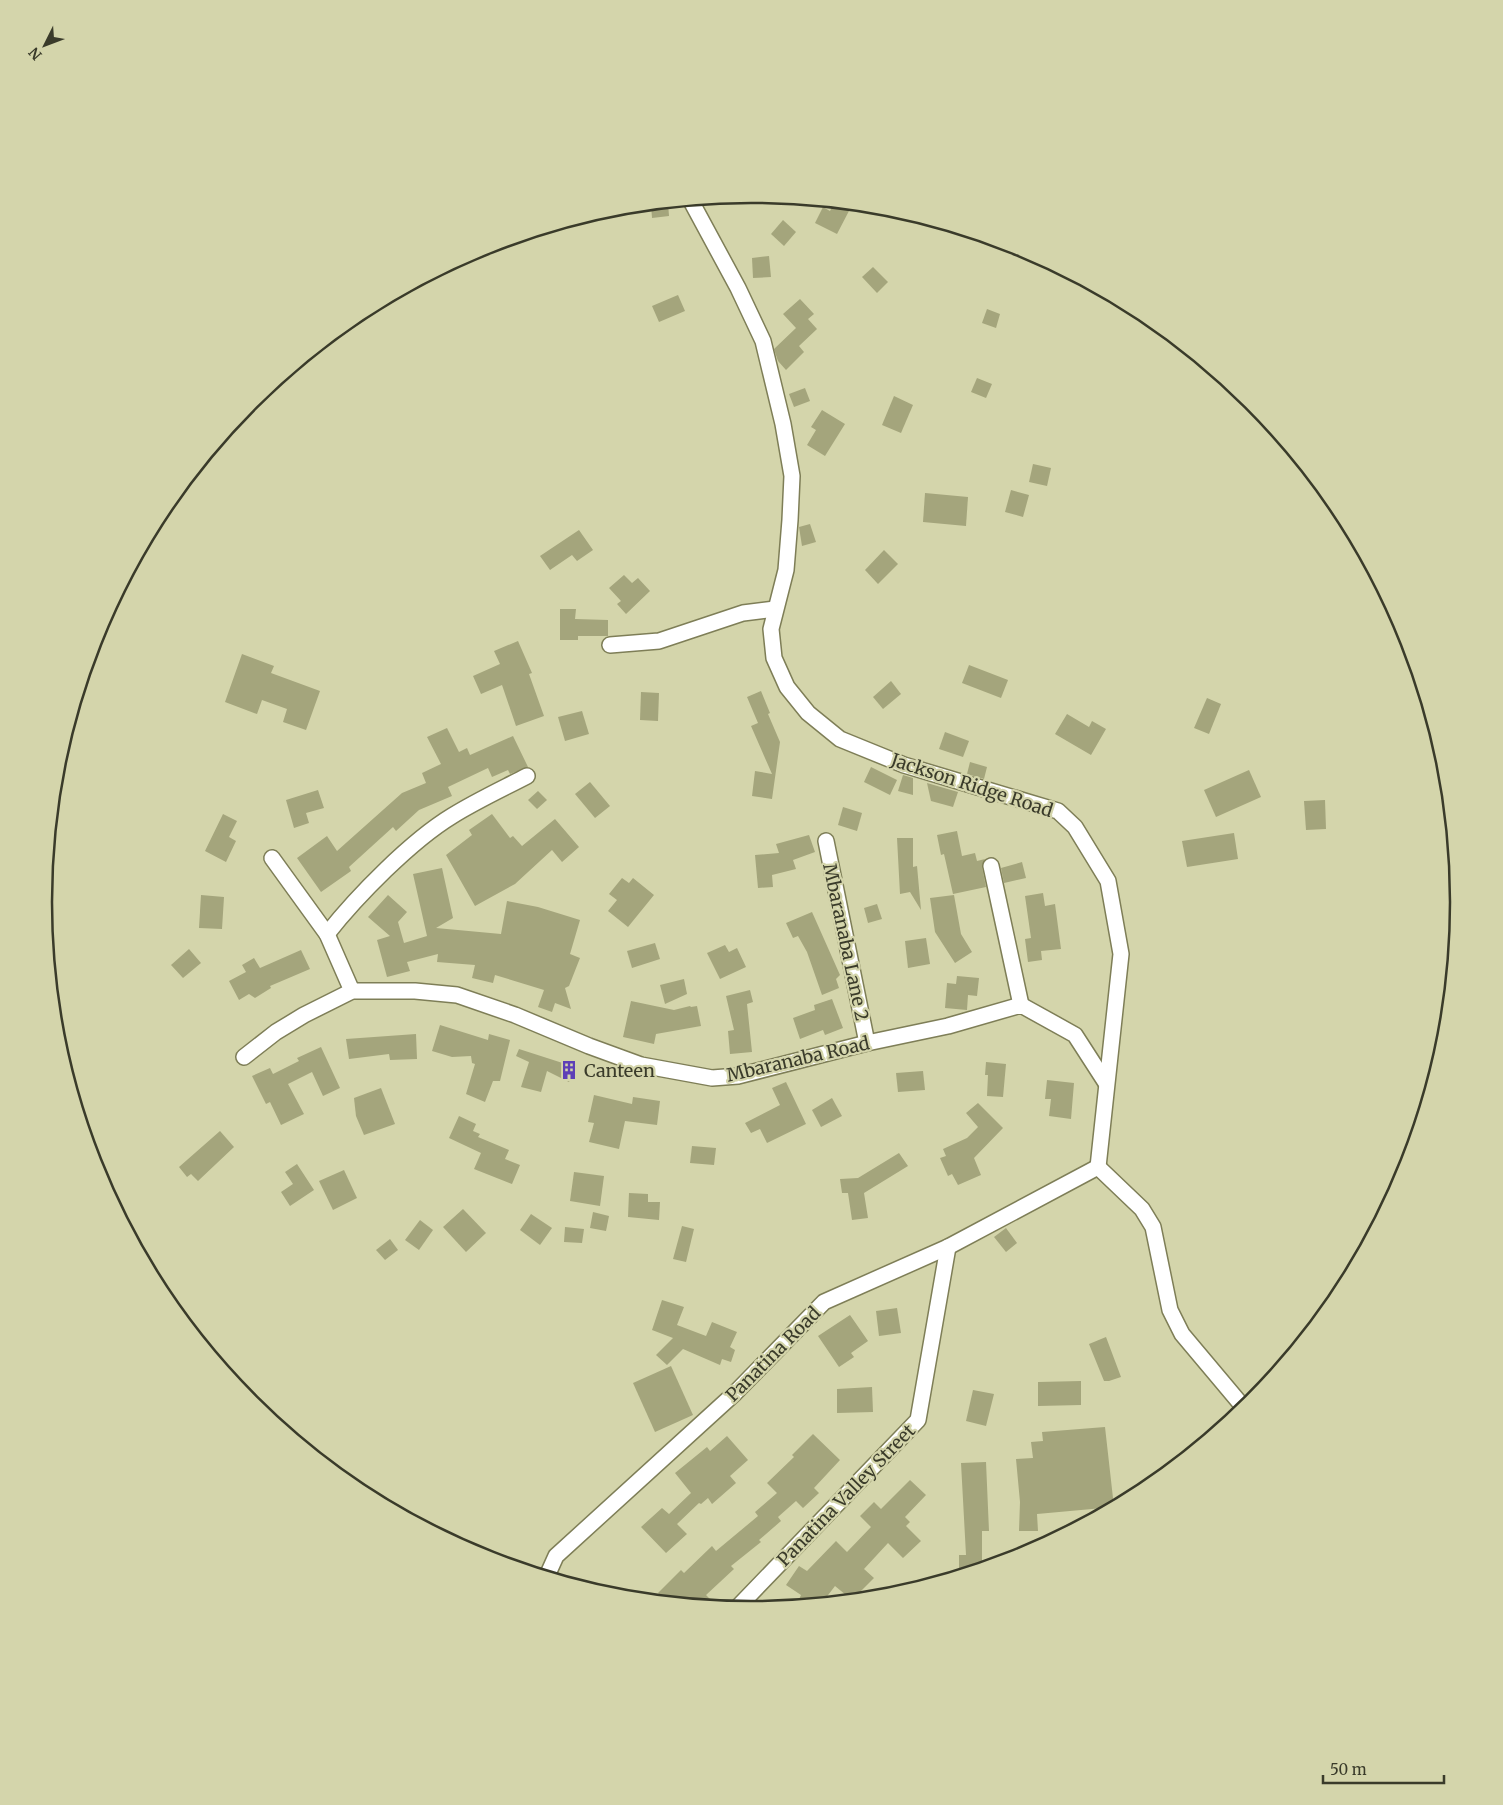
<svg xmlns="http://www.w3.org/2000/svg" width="1503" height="1805" viewBox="0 0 1503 1805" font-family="Merriweather,serif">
<rect width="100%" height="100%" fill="#d4d5ab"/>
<g fill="#a4a57c">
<polygon points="668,203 669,216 652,218 651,205"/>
<polygon points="834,203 850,209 837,234 815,223 823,207 830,211"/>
<polygon points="783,220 796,232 784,246 771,234"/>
<polygon points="769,256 771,277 753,278 752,258"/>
<polygon points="873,267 888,282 877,293 862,277"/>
<polygon points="678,295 685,311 659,322 652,306"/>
<polygon points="800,299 814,314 808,319 817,329 799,346 804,352 786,370 778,361 774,349 796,328 783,314"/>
<polygon points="987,309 1000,314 996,328 982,323"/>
<polygon points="977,378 992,384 986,398 971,392"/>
<polygon points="805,388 810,401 794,407 789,394"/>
<polygon points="894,396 913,405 901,433 882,425"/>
<polygon points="822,410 845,424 825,456 807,445 816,430 811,427"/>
<polygon points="1033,464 1051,468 1047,486 1029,482"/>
<polygon points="1011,490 1029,495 1023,517 1005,512"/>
<polygon points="925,493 968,497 966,526 923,522"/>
<polygon points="810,524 816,542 802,546 799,527"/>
<polygon points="579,530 593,550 577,561 572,555 550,570 540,556"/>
<polygon points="884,550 898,564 878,584 865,570"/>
<polygon points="624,575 632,583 638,578 650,591 626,614 617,604 621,601 609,588"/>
<polygon points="560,609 576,609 575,619 608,620 608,636 578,636 578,640 560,640"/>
<polygon points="518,641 532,673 529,674 544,716 516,726 502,685 481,694 473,676 500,664 494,651"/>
<polygon points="242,654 274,666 271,673 320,691 306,730 283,722 287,709 262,700 257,714 225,702"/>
<polygon points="969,665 1008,680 1001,698 962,683"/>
<polygon points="891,681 901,694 883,709 873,697"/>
<polygon points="761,691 770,713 768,714 780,742 772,799 752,796 755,771 772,774 751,726 758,723 747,697"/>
<polygon points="641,692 659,693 658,721 640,720"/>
<polygon points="1207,698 1221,704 1209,734 1194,728"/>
<polygon points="582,711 589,734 565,741 558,717"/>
<polygon points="1067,714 1089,727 1092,721 1106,729 1091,755 1055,734"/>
<polygon points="447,728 459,752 467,748 470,755 513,736 528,767 510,774 508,770 492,777 488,768 448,787 452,796 419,810 396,831 393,827 349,867 351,871 321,892 297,858 327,836 337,851 402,793 426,783 422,773 441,764 427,737"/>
<polygon points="945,732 969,741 963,757 939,749"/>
<polygon points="970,762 987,767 984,779 967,774"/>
<polygon points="871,767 897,780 890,795 864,782"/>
<polygon points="1249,770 1261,797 1216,817 1204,790"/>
<polygon points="903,775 913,778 913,795 898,791"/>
<polygon points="590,782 610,806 595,818 575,794"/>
<polygon points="927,783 958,792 953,807 931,801"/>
<polygon points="318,790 324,808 306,813 309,823 294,828 286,800"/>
<polygon points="538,791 547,800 537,809 528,800"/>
<polygon points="1325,800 1326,829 1306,830 1304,801"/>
<polygon points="843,807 862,813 857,831 838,825"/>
<polygon points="223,814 237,821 229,837 236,841 226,862 205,851"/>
<polygon points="492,814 510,838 513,836 522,846 555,819 579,847 562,862 552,850 515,884 475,906 446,855 472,835 469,830"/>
<polygon points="957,831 962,856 975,853 977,861 985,859 982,867 986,887 953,894 944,854 941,855 937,835"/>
<polygon points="1234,833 1238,859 1187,867 1182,841"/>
<polygon points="809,835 815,852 793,860 796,869 772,875 773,887 758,888 755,855 779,853 776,844"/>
<polygon points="897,838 913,838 913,867 917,866 921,910 910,892 900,894"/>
<polygon points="1022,862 1026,878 1004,883 1001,868"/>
<polygon points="442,868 453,918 436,928 501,934 507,901 538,907 580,920 570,954 580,958 569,986 565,988 571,1009 555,1003 552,1012 538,1007 544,990 495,975 493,983 472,978 475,965 437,962 438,954 407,962 410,971 387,977 377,940 390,936 368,917 388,895 407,912 398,922 404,943 427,936 413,874"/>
<polygon points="622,878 629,883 633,878 654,895 628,927 608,911 617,900 609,894"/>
<polygon points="1043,893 1045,906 1055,904 1061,949 1041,951 1042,960 1028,962 1025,939 1031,938 1025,896"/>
<polygon points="201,895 224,897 222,929 199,928"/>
<polygon points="954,895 961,934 972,952 955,963 935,932 930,898"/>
<polygon points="877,904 882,919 868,923 864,908"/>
<polygon points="812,912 840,975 836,979 839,988 822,995 807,952 798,936 793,938 786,923"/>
<polygon points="926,938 930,964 908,968 905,941"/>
<polygon points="655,943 660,959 632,968 627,951"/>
<polygon points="725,945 729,952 737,948 746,967 720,979 707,953"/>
<polygon points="189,949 201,963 183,978 171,965"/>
<polygon points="301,950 310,969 270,986 271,988 255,998 249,994 239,1000 229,981 246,972 242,965 254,958 260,968"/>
<polygon points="957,976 979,978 977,996 968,995 967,1010 945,1008 947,983 956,984"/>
<polygon points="684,979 687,994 665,1004 660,985"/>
<polygon points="750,990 753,1002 747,1004 752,1052 730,1054 728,1031 734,1030 726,996"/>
<polygon points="832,999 843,1028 825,1035 823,1030 800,1039 793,1018 815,1010 814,1005"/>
<polygon points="631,1001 674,1010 690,1006 691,1007 697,1006 701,1026 656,1034 654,1044 623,1037"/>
<polygon points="440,1025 488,1040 489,1034 510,1040 500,1081 493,1081 485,1102 466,1094 475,1064 472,1063 471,1056 452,1057 432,1051"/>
<polygon points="416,1034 417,1059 390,1060 389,1054 349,1059 346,1039"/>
<polygon points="321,1047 340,1088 323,1096 312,1072 288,1084 304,1114 281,1125 270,1102 266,1104 252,1076 270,1068 273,1074 299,1061 297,1058"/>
<polygon points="519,1049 575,1067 569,1082 547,1071 541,1092 521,1087 529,1062 516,1056"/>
<polygon points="986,1062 1006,1064 1003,1097 987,1096 988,1075 985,1075"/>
<polygon points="923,1071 925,1090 898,1092 896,1073"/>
<polygon points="1047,1080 1074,1083 1071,1119 1049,1116 1051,1099 1045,1099"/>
<polygon points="786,1082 806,1124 767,1143 760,1129 751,1133 745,1123 780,1105 772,1088"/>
<polygon points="381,1088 395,1124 364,1135 356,1116 354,1098"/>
<polygon points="594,1095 632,1104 633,1097 660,1101 657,1125 625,1121 619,1149 589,1142 594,1123 588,1122"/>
<polygon points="832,1098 842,1116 821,1127 812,1110"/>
<polygon points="978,1103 1003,1128 974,1158 981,1175 958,1185 952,1174 948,1176 940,1158 946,1156 943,1149 967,1138 978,1127 966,1113"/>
<polygon points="459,1116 476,1124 473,1131 480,1134 478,1137 509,1150 505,1159 520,1165 512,1184 474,1169 481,1153 449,1138"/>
<polygon points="220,1131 234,1147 198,1181 191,1174 187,1177 179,1167"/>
<polygon points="692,1146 716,1148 714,1165 690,1163"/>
<polygon points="899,1153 908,1166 864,1193 868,1218 852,1220 848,1193 842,1193 840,1179 858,1178"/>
<polygon points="297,1164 314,1190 290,1206 281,1192 293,1184 285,1172"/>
<polygon points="344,1170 357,1198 333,1210 319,1181"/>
<polygon points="574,1172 604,1176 600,1206 570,1201"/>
<polygon points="629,1193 648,1194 648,1202 660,1202 659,1220 628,1217"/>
<polygon points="463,1209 486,1233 466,1252 443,1227"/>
<polygon points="593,1212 609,1216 606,1231 590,1228"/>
<polygon points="531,1214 552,1228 540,1245 520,1230"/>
<polygon points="420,1220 433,1230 419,1250 405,1240"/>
<polygon points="682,1226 694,1229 686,1262 673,1259"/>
<polygon points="565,1227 584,1229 582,1243 564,1242"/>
<polygon points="1006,1228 1017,1243 1006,1252 994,1237"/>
<polygon points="390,1239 398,1250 385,1260 376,1250"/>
<polygon points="662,1300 684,1307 677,1325 706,1336 712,1322 737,1332 730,1347 735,1350 731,1362 722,1359 720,1365 683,1349 667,1365 656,1355 673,1338 652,1330"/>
<polygon points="897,1308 901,1333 879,1336 876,1311"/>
<polygon points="850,1315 868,1341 851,1353 854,1357 839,1367 818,1336"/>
<polygon points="1106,1337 1121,1377 1109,1381 1104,1381 1089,1344"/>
<polygon points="671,1366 693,1415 655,1432 633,1383"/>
<polygon points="1081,1381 1081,1405 1038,1406 1038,1382"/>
<polygon points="872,1387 873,1412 837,1413 837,1389"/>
<polygon points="973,1390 994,1394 986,1426 966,1421"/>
<polygon points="1105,1427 1114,1507 1037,1514 1038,1531 1019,1531 1020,1502 1016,1459 1033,1458 1031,1442 1043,1441 1042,1432"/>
<polygon points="813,1434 840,1460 814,1488 819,1493 803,1508 796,1501 778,1517 781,1521 759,1540 761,1542 731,1566 734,1569 706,1595 718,1607 667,1602 658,1593 681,1570 684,1573 712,1546 716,1551 758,1516 755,1512 777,1493 767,1483 794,1457 792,1455"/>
<polygon points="727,1436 748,1460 730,1476 736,1483 712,1504 708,1498 701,1504 699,1503 677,1524 687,1534 666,1553 641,1527 662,1508 669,1514 691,1493 675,1473 707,1447 710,1451"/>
<polygon points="986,1462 989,1531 982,1531 982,1569 959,1576 959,1555 966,1555 961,1463"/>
<polygon points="910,1480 926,1495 905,1517 910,1522 906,1526 921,1541 903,1558 888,1543 864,1569 874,1578 852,1600 835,1586 822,1603 796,1606 801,1595 786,1585 799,1566 807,1571 836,1541 847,1552 871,1527 860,1516 874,1502 881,1509"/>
</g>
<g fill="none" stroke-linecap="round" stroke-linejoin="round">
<g stroke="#7e7e57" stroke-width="18">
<g id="minor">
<polyline points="691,201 738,288 763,341 783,424 792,476 790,520 786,570 771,629 774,658 787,687 808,713 840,739 904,765 1058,811 1075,827 1108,881 1121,954 1098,1167"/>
<polyline points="610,645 659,641 743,613 775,609"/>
<polyline points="826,841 867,1043"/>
<polyline points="272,858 327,934 352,991"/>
<polyline points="991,866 1021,1005"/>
<path d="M 327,934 C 357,896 411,841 452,816 C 476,801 502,789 527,776"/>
<polyline points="244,1057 276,1032 304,1015 352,991 415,991 457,995 515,1015 589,1046 641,1065 712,1078 738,1076 867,1043 948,1026 1021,1005 1075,1035 1106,1083"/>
<polyline points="1098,1167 1142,1209 1153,1227 1170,1310 1182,1334 1245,1409"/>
<polyline points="547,1576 556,1556 735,1393 824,1302 948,1247 1098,1167"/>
<polyline points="736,1609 918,1420 948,1247"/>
</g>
</g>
<use href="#minor" stroke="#fff" stroke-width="15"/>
</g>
<defs>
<g id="building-bare" transform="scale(1.5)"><path d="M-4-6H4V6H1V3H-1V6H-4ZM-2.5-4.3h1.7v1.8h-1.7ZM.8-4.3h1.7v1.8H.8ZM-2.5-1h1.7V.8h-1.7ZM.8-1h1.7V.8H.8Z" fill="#5d3fb7" stroke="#d4d5ab" stroke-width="2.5" paint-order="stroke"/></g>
</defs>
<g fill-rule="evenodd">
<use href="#building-bare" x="569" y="1070"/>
</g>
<g text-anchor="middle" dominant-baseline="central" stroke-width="4.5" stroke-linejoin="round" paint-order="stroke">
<g font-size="18" fill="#3a3b2a" stroke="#d4d5ab">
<text transform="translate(972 785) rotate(18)">Jackson Ridge Road</text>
<text transform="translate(846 942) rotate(78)">Mbaranaba Lane 2</text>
<text transform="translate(798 1059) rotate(-13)">Mbaranaba Road</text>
<text transform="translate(773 1354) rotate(-45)">Panatina Road</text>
<text transform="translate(846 1495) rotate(-46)">Panatina Valley Street</text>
</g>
<g font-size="18" fill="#3a3b2a" stroke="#d4d5ab" text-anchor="start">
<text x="584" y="1070">Canteen</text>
</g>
</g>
<path d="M0 0H1503V1805H0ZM52 902a699 699 0 1 1 1398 0a699 699 0 1 1-1398 0Z" fill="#d4d5ab" fill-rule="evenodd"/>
<path fill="none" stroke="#3a3b2a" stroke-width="2.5" d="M52 902a699 699 0 1 1 1398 0a699 699 0 1 1-1398 0Z"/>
<g transform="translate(45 45) rotate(228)" stroke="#d4d5ab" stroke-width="4" paint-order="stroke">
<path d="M0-4L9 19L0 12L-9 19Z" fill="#3a3b2a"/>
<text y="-8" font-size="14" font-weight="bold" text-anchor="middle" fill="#3a3b2a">N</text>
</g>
<path d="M1323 1775v8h121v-8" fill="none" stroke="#3a3b2a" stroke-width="2.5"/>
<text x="1330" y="1775" font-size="15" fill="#3a3b2a" stroke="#d4d5ab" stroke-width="4" paint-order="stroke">50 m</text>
</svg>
